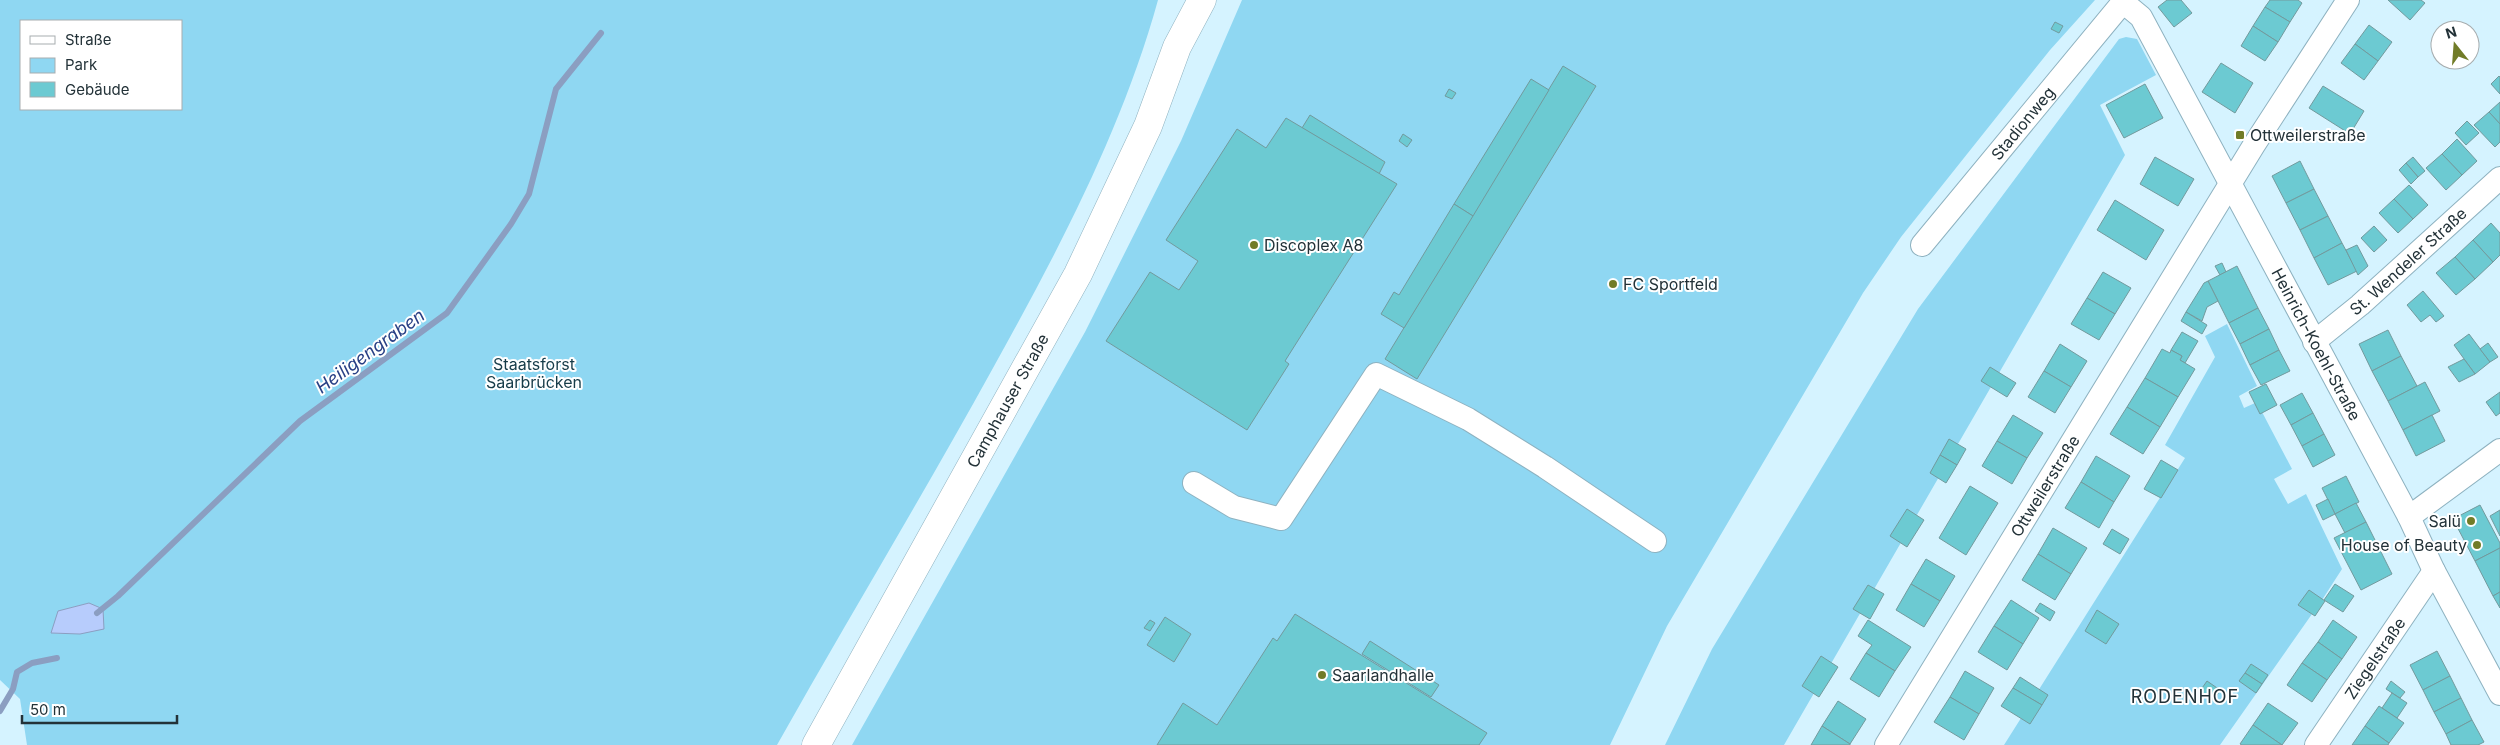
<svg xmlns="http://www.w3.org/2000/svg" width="2500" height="745" viewBox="0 0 2500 745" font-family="Inter,sans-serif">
<rect width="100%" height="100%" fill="#d5f3ff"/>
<g fill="#8fd7f2" fill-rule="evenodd">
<path d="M 0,0 L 1158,0 C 1122,130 1058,251 993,368 C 923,495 848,619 777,745 L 27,745 L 20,699 L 0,680 ZM 21,21 L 181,21 L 181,109 L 21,109 ZM 89,603 L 80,634 L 52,633 L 59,611 Z"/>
<polygon points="1242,0 2095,0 2050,50 1901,237 1863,293 1667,626 1610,745 852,745 1085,332 1181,141"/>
<polygon points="2126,37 2137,39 2156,75 2100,105 2125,155 1784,745 1665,745 1712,649 1918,309 2119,39"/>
<polygon points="2227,324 2257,386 2239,396 2244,408 2255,403 2262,412 2292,469 2274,479 2288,504 2306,494 2342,569 2322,600 2299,605 2312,614 2220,745 2004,745 2185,458 2165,445 2215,357 2205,336"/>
</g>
<polygon fill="#b7ccfc" stroke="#8b9ec1" points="89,603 103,609 104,629 80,634 51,633 58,611"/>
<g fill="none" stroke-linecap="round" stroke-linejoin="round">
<g stroke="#8b9ec1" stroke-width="6">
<polyline points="97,613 118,596 300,421 447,313 511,224 529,194 556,89 601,33"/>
<polyline points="0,711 13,689 17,672 32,663 57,658"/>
</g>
</g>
<g fill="#6ccad2" stroke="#729a9d">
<polygon points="2167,0 2181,0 2192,13 2174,27 2158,7"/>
<polygon points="2270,0 2298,0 2302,3 2290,22 2265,7"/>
<polygon points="2388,0 2421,0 2425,3 2410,20"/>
<polygon points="2265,7 2290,22 2278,42 2253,26"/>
<polygon points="2055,22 2063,26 2059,33 2051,29"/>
<polygon points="2369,25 2392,42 2378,61 2355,44"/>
<polygon points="2253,26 2278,42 2265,61 2241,46"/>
<polygon points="2355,44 2378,61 2364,80 2341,63"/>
<polygon points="2221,63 2253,83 2235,113 2202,92"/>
<polygon points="1563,66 1596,86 1417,379 1385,359"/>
<polygon points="2499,76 2500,77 2500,94 2491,84"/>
<polygon points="1531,79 1549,90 1473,216 1454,204"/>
<polygon points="2145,84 2163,118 2124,138 2106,105"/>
<polygon points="2323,86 2364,111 2350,134 2309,108"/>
<polygon points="1449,89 1456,93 1452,99 1445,96"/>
<polygon points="2500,102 2500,124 2489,112"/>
<polygon points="2489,112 2500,124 2500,142 2495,147 2474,125"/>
<polygon points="1310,115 1385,162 1379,174 1302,128"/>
<polygon points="1286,118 1397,184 1285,361 1289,364 1247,430 1106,341 1150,272 1179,290 1198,261 1166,240 1237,129 1266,148"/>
<polygon points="2467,121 2479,133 2466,145 2455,133"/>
<polygon points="1403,134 1412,140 1407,147 1399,141"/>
<polygon points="2457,139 2477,161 2462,175 2442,154"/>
<polygon points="2442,154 2462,175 2446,190 2426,168"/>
<polygon points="2155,157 2194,179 2178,206 2140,184"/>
<polygon points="2413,157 2425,171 2418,177 2406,163"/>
<polygon points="2300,161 2314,189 2286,203 2272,176"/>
<polygon points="2406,163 2418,177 2411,184 2399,170"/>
<polygon points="2409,185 2428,205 2413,219 2394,199"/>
<polygon points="2314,189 2328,216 2300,230 2286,203"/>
<polygon points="2394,199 2413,219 2398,233 2379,213"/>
<polygon points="2115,200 2164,230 2146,260 2097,230"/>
<polygon points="1454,204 1473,216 1404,328 1381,314 1394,292 1399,295"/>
<polygon points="2328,216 2342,243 2314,258 2300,230"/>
<polygon points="2491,223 2500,233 2500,255 2493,262 2473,240"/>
<polygon points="2374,226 2387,240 2374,252 2361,238"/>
<polygon points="2473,240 2493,262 2475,279 2455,257"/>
<polygon points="2342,243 2357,271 2328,285 2314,258"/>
<polygon points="2357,245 2368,266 2358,275 2346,250"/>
<polygon points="2455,257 2475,279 2456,295 2436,273"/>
<polygon points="2222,263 2226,272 2220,275 2215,266"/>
<polygon points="2237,266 2258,308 2229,323 2208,281"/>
<polygon points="2103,272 2131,288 2115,314 2087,298"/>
<polygon points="2208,281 2218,301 2207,307 2202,321 2186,312 2204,283"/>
<polygon points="2423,291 2444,316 2436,322 2430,315 2421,322 2407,305"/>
<polygon points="2087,298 2115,314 2099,340 2071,324"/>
<polygon points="2258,308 2269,329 2240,344 2229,323"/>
<polygon points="2186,312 2207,325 2202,334 2181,321"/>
<polygon points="2269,329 2279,350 2250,365 2240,344"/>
<polygon points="2388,330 2401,356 2372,371 2359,344"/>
<polygon points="2182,332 2198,341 2185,363 2180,360 2182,356 2171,350"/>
<polygon points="2469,334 2490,362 2475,374 2454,345"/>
<polygon points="2488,343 2498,357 2490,362 2480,349"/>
<polygon points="2060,344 2087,361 2071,387 2044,371"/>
<polygon points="2162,349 2170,353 2171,350 2182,356 2180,360 2195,369 2178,397 2145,378"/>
<polygon points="2279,350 2290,371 2261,385 2250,365"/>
<polygon points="2401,356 2417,386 2388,401 2372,371"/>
<polygon points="2464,359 2475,374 2459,382 2448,367"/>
<polygon points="1990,367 2016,383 2007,397 1981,381"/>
<polygon points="2044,371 2071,387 2055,413 2028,397"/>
<polygon points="2145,378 2178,397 2160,427 2127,407"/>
<polygon points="2425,382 2440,411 2403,430 2388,401"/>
<polygon points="2266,384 2277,405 2260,414 2249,392"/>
<polygon points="2500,392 2500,413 2496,416 2486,402"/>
<polygon points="2302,393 2313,413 2291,425 2280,405"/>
<polygon points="2127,407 2160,427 2143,454 2110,434"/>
<polygon points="2313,413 2324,434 2302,446 2291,425"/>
<polygon points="2013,415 2043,433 2027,458 1997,441"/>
<polygon points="2432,415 2445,441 2416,456 2403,430"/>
<polygon points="2324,434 2335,455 2313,467 2302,446"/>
<polygon points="1949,439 1966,449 1957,465 1940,455"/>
<polygon points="1997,441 2027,458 2012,484 1982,466"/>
<polygon points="1940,455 1957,465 1946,483 1930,473"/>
<polygon points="2096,456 2130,476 2114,502 2081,482"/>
<polygon points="2161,460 2178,470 2161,498 2144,489"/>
<polygon points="2346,476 2359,502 2335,514 2322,488"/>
<polygon points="2081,482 2114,502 2099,528 2065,508"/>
<polygon points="1970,486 1998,503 1966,555 1939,538"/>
<polygon points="2328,499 2335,514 2323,520 2316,505"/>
<polygon points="2356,503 2366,522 2345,533 2335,514"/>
<polygon points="2480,505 2500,543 2500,548 2475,561 2453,519"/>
<polygon points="1907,509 1924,520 1907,547 1890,536"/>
<polygon points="2500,510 2500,536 2490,516"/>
<polygon points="2366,522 2392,574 2361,590 2334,538"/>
<polygon points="2053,528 2087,548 2071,574 2038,554"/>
<polygon points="2112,529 2129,539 2120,554 2103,544"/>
<polygon points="2500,548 2500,592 2493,596 2475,561"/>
<polygon points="2038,554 2071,574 2055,600 2022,580"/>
<polygon points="1926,559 1955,576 1940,601 1911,584"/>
<polygon points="1911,584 1940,601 1924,627 1896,610"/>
<polygon points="2335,584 2354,596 2343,612 2324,600"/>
<polygon points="1868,585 1884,594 1870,619 1853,609"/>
<polygon points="2309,590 2325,601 2315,616 2298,605"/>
<polygon points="2500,592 2500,608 2493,596"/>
<polygon points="2011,600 2039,618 2023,644 1994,626"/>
<polygon points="2040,603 2055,612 2050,621 2035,611"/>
<polygon points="2097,610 2119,624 2106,644 2085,631"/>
<polygon points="1295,614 1487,733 1479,745 1157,745 1183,703 1217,725 1273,638 1277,641"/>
<polygon points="1165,617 1191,634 1174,662 1147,645"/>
<polygon points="1150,620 1155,623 1150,631 1144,628"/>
<polygon points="1868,620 1911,647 1895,671 1866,653 1872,645 1858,636"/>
<polygon points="2333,620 2357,637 2342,659 2318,642"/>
<polygon points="1994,626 2023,644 2007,670 1978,652"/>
<polygon points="1370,641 1439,685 1431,697 1362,654"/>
<polygon points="2318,642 2342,659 2327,680 2302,663"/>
<polygon points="2437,651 2450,676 2423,690 2410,665"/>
<polygon points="1866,653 1895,671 1879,697 1850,679"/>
<polygon points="1821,656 1838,667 1819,697 1802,686"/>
<polygon points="2302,663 2327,680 2312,702 2287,685"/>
<polygon points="2251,664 2268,675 2262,684 2245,673"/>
<polygon points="1965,671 1994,688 1979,714 1950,697"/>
<polygon points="2245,673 2262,684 2256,693 2239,681"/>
<polygon points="2450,676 2461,698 2434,712 2423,690"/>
<polygon points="2020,677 2048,695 2042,705 2013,688"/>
<polygon points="2207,681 2220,690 2214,700 2200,691"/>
<polygon points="2391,681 2405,692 2400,698 2386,689"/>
<polygon points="2013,688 2042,705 2030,724 2001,706"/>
<polygon points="2392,693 2407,703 2397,718 2382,708"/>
<polygon points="1950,697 1979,714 1964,740 1934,722"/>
<polygon points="2461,698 2472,720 2446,734 2434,712"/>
<polygon points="1838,701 1866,719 1850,744 1822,726"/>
<polygon points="2268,703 2298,723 2282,745 2253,725"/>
<polygon points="2379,706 2404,723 2389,743 2365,726"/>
<polygon points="2472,720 2484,742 2478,745 2451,745 2446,734"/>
<polygon points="2253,725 2282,745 2242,745 2240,744"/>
<polygon points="1822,726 1850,744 1850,745 1811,745"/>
<polygon points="2365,726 2389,743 2388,745 2352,745"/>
</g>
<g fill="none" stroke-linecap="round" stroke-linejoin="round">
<g stroke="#8eb2c0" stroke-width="24">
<g id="minor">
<path id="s1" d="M 1922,245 L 2123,2 L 2141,17 L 2409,517 L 2434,571 L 2500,694"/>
<path id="s2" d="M 2314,342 L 2360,305 L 2500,178"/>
<polyline points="1194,483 1234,507 1281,519 1376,374 1468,419 1545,467 1655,541"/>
<polyline points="2409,517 2500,450"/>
<path id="s3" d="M 1886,745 L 2254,145 L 2348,0"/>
<path id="s4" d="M 2316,745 L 2434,571"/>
</g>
</g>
<g stroke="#8eb2c0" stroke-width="29">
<g id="major">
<path id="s5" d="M 816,745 L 1078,274 L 1148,126 L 1177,47 L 1202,0"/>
</g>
</g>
<use href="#minor" stroke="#fff" stroke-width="22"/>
<use href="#major" stroke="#fff" stroke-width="28"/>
</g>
<g fill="#717c28" stroke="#fff" stroke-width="2">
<rect x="2235" y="130" width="10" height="10" rx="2.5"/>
<circle cx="1254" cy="245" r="5"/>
<circle cx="1613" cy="284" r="5"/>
<circle cx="2471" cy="521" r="5"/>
<circle cx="2477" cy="545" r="5"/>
<circle cx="1322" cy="675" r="5"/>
</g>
<g text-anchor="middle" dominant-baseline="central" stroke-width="4" stroke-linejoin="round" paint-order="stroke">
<g font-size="16" fill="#233238" stroke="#fff">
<text stroke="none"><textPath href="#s1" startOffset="158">Stadionweg</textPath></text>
<text stroke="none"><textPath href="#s2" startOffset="124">St. Wendeler Straße</textPath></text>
<text stroke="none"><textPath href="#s1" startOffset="710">Heinrich-Koehl-Straße</textPath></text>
<text stroke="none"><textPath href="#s5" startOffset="394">Camphauser Straße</textPath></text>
<text stroke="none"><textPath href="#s3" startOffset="304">Ottweilerstraße</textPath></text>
<text stroke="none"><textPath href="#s4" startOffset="105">Ziegelstraße</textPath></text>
</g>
<g font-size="16" fill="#233238" stroke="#fff" text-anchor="start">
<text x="2250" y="135">Ottweilerstraße</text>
<text x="1264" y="245">Discoplex A8</text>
<text x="1623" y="284">FC Sportfeld</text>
<text x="2461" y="521" text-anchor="end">Salü</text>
<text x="2467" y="545" text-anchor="end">House of Beauty</text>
<text x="1332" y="675">Saarlandhalle</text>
</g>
<g font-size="16" fill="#163c49" stroke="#fff">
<text x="534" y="364">Staatsforst<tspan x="534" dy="18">Saarbrücken</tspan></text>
</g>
<g font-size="18" font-style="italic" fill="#284085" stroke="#fff">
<text transform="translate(370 351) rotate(-36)">Heiligengraben</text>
</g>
<g font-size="18" letter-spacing="1" fill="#233238" stroke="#fff">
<text x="2185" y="696">RODENHOF</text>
</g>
</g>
<rect x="20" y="20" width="162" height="90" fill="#ffffff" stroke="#a7adaf"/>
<rect x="30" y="36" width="25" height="8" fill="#ffffff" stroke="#a7adaf"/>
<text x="65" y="45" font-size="15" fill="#233238">Straße</text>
<rect x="30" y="58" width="25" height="15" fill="#8fd7f2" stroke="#a7adaf"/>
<text x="65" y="70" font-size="15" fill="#233238">Park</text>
<rect x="30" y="82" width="25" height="15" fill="#6ccad2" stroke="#a7adaf"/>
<text x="65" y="95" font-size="15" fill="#233238">Gebäude</text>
<g transform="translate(2455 45) rotate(343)"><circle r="24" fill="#ffffff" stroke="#a7adaf"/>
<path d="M0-4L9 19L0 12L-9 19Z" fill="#717c28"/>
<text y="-8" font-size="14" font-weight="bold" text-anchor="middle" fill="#233238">N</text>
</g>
<path d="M22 715v8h155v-8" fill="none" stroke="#233238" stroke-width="2.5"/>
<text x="30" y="715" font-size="15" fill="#233238" stroke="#ffffff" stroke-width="4" paint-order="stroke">50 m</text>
</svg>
